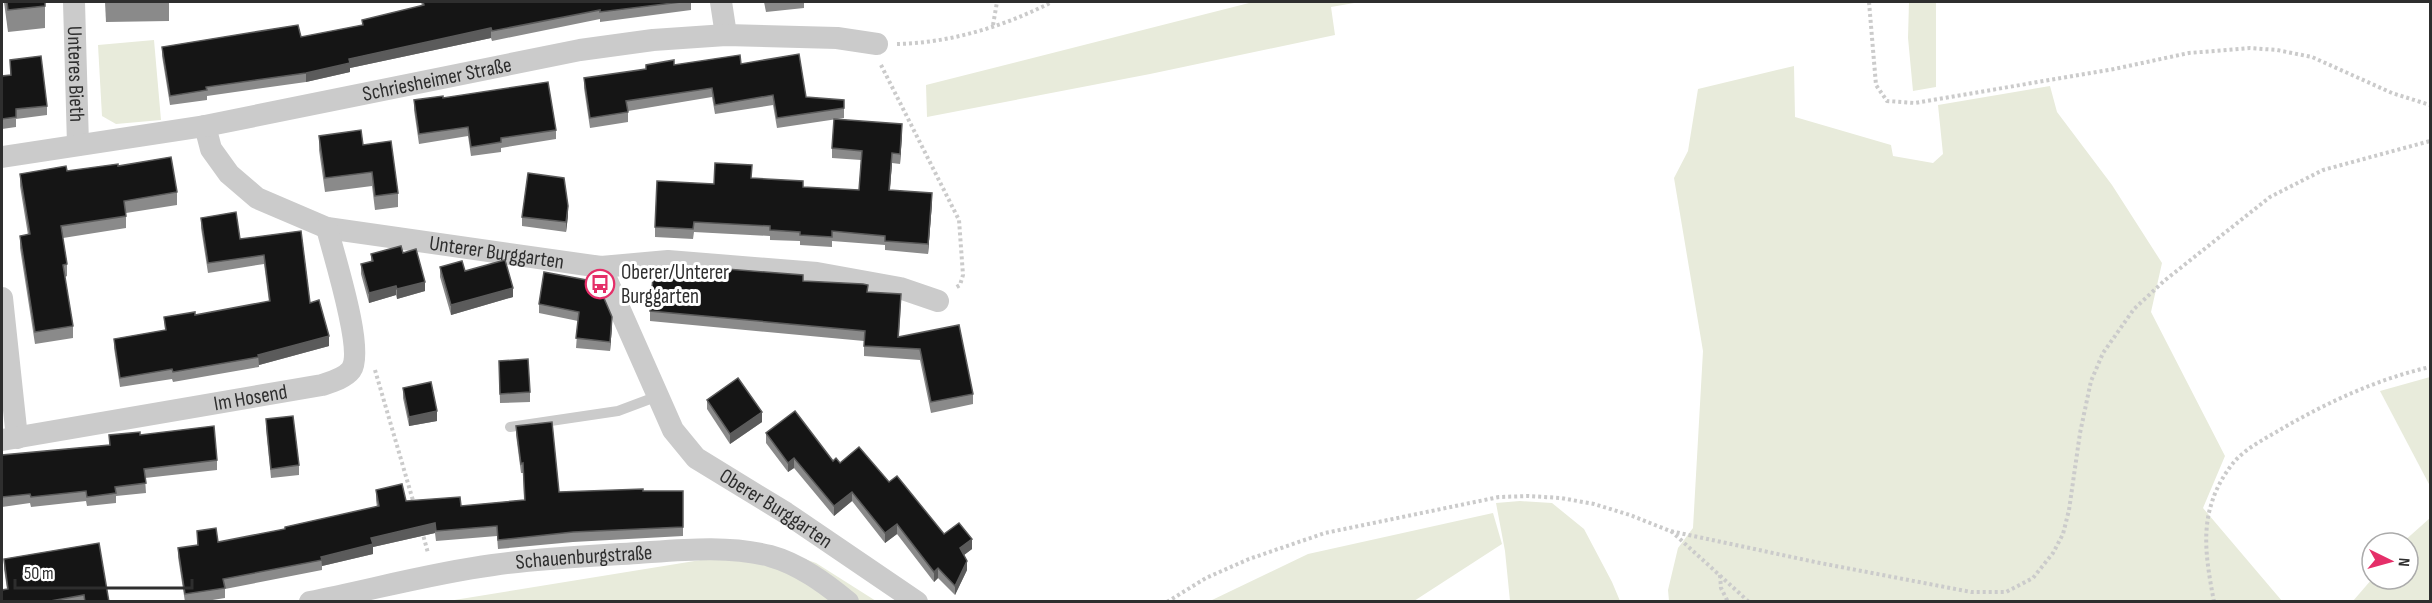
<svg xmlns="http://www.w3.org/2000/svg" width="2432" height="603" viewBox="0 0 2432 603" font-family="'Sofia Sans Condensed',sans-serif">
<rect width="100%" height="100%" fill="#fff"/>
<g fill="#e8ebdb">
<polygon points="1253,2 1360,2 1331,7 1335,35 1150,74 927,117 926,85"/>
<polygon points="1909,2 1936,2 1936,87 1913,91 1908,38"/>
<polygon points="154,40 161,120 116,124 102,116 98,45"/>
<polygon points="1794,66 1795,117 1891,145 1893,156 1933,163 1943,154 1938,105 2050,86 2057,112 2112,185 2162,263 2151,312 2225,456 2203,508 2282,601 1669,601 1668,590 1678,548 1693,528 1703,351 1674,178 1688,151 1698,89"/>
<polygon points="2430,377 2430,486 2380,391"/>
<polygon points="1520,501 1552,503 1584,529 1612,582 1620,601 1510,601 1505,551 1496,503"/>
<polygon points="1493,513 1502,544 1414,601 1210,601 1308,554"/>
<polygon points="2430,518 2430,601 2353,601 2372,579 2408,579 2408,543 2402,543"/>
<polygon points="774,548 816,563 876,601 442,602"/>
</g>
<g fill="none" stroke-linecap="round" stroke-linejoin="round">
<g stroke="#cbcbcb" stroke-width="4" stroke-dasharray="3 3" stroke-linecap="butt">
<polyline points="1869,2 1876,85 1887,101 1915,103 2114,69 2189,53 2250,48 2277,50 2312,57 2392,93 2430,105"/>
<polyline points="993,25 997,2"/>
<path d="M 897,44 C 950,43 1005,26 1052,2"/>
<polyline points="881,65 959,220 963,275 960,285 955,288"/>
<polyline points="375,370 414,504"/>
<polyline points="422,531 428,553"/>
<polyline points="1671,531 1749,602"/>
<polyline points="1720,575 1721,588 1728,602"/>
<polyline points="1167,602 1206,578 1249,559 1325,533 1499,497 1529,496 1561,498 1594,504 1630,515 1670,531 1820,563 1971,592 2006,592 2033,578 2053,553 2063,534 2069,510 2080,433 2091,381 2103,353 2134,309 2164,281 2270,197 2323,170 2430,141"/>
<path d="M 2214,602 C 2208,569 2201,534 2212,502 C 2216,488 2225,473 2234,462 C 2247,447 2267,438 2283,428 C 2330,401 2378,379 2430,367"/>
</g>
<polyline stroke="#cbcbcb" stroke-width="10" points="510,427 618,411 658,396"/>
<g stroke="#cbcbcb" stroke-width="22">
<path id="s1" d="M 74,2 L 78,145"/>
<polyline points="721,2 726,35"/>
<path id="s2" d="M 205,126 L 211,149 L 229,174 L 257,198 L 327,228 L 601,267 L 668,261 L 817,273 L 900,288 L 938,301"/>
<path id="s3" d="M 2,157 L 205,126 L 580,50 L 653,40 L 726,35 L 837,38 L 877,44"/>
<path id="s4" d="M 601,267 L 673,430 L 696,458 L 786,513 L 917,602"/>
<polyline points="2,298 17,438"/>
<path id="s5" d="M 2,440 L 322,385 C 331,382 345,378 351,370 C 365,351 333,253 327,228"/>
<path id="s6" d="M 310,602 C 371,590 432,573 493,565 C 541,558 590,556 638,553 C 681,550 728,545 770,556 C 799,564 825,583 848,602"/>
</g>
</g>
<g fill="#8a8a8a">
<polygon points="4,2 45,2 45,28 8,32"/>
<polygon points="105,2 169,2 169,21 106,22"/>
<polygon points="421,2 691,2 691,10 600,22 600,19 492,41 491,38 350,68 350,72 306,82 207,96 207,100 170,105 162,56 162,47 301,37 362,25 362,20 422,6"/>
<polygon points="764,2 804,2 804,8 766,12"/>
<polygon points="10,60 47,106 47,115 16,119 16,127 2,129 2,76 10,75"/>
<polygon points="741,64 806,97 844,100 844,118 777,128 773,105 715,114 712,97 628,111 628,122 590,128 584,88 584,78 646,69 646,65"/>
<polygon points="443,98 556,130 556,139 501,148 501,152 471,156 468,136 419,144 414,110 414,100"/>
<polygon points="902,134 900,164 892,163 890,190 932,203 928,254 885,250 885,245 832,241 832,247 800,245 800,241 770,240 770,236 694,232 693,239 655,237 655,227 714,184 752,178 803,187 859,190 861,160 832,158 832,148"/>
<polygon points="319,136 363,145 398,193 398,207 375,210 372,186 325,192 319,150"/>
<polygon points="118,166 177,192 177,205 126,213 126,228 63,238 67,264 67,276 65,277 73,326 73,338 35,344 20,248 20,236 28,235 20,186 20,174 67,171"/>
<polygon points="568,216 566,232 522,226 522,217"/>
<polygon points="201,218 240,239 301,231 310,303 329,346 259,365 259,367 173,382 172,379 120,387 114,348 114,339 165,330 164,317 195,315 269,302 264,264 208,273 201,228"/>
<polygon points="403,253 425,291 397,299 396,295 369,303 361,274 361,264 371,262 371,254"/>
<polygon points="440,267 465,271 513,297 451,315 440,277"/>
<polygon points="544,272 612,326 610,351 576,348 578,321 539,313 539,304"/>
<polygon points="803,281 868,292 901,304 899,337 959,325 973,394 973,404 931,413 920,360 864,356 864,341 650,321 650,311"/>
<polygon points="499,370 530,392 530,402 500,403"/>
<polygon points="403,388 437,421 409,426 403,398"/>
<polygon points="707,400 762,422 730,444 707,409"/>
<polygon points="266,419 299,465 299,475 271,478 266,429"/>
<polygon points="516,426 559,492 683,491 683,536 573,542 498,549 497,536 436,541 435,533 373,547 373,554 322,566 322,570 225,589 225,598 200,602 185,602 178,557 178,548 197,545 197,531 218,542 285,529 377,507 376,500 376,490 406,501 461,506 524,500 523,473 521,473 516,435"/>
<polygon points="766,433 833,461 889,482 944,534 972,549 964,555 967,570 955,595 938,578 934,582 897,534 885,543 852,501 834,516 794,468 788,472 766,443"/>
<polygon points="109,435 217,460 217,470 145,478 146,493 116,496 116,503 87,506 86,501 31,507 30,503 2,507 2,455 109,445"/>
<polygon points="4,559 109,602 2,602 7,589 4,569"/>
</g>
<g fill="#5b5b5b">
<polygon points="491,28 491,38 350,68 350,72 306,82 306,73 349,59"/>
<polygon points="902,124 902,134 900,164 900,154"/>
<polygon points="892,153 892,163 889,200 889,190"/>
<polygon points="932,193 932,203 928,254 928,244"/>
<polygon points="568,206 568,216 566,232 566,222"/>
<polygon points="425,282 425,291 397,299 397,289"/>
<polygon points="396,286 396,295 369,303 369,293"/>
<polygon points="513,288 513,297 451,315 451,305"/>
<polygon points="612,317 612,326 610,351 610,342"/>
<polygon points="329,336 329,346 259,365 258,355"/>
<polygon points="437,411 437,421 409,426 409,417"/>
<polygon points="762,412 762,422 730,444 730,434"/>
<polygon points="794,458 794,468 788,472 788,463"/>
<polygon points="852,492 852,501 834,516 834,506"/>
<polygon points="435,523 435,533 373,547 373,554 322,566 321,557 371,538"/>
<polygon points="897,524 897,534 885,543 885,533"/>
<polygon points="972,539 972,549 960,558 960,548"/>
<polygon points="967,561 967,570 955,595 955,586"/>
<polygon points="938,568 938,578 934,582 934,572"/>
</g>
<g fill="#151515" stroke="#5b5b5b" stroke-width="1.5">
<polygon points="7,2 45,2 45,6 8,10"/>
<polygon points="423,2 681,2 600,12 600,10 492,31 491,28 349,59 350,63 306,73 206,87 207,90 170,96 162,47 298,25 301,37 363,25 362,20 424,5"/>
<polygon points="799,54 806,97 844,100 844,108 777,118 773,95 715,105 712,88 626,101 628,112 590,118 584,78 646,69 646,65 674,60 674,65 740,55 741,64"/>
<polygon points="41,56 47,106 16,109 16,117 2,119 2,76 11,75 10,60"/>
<polygon points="548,82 556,130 501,138 501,142 471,147 468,127 419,134 414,100 443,96 443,98"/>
<polygon points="834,119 902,124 900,154 892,153 889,190 932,193 928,244 885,241 885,236 832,231 832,237 800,235 800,232 770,230 770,226 694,222 693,229 655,227 657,181 714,184 715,163 752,165 751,178 803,181 803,187 859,190 862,151 832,148"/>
<polygon points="361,130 363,145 391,141 398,193 375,196 372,172 325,178 319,136"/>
<polygon points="171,157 177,192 124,201 126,216 61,226 67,264 63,265 73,326 35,332 20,236 30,234 20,174 66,166 67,171 118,164 118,166"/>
<polygon points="528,173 564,178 568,206 566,222 522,217"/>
<polygon points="236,212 240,239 301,231 310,303 319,300 329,336 258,355 259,357 173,372 172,369 120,378 114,339 166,330 164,317 195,312 195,315 270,301 264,255 208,263 201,218"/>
<polygon points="401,246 403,253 416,249 425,282 397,289 396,286 369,293 361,264 373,261 371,254"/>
<polygon points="505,260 513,288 451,305 440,267 462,261 465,271"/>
<polygon points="654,266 727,273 727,269 803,275 803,281 863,284 868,285 867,292 901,294 898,337 959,325 973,394 931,402 920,349 864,346 865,331 650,311"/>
<polygon points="544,272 597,282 612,317 610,342 576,338 579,312 539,304"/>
<polygon points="528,359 530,392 500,394 499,361"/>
<polygon points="738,378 762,412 730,434 707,400"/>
<polygon points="431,382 437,411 409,417 403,388"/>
<polygon points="795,411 833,461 836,458 840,463 859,447 889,482 897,476 944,534 959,523 972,539 960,548 967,561 955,586 938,568 934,572 897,524 885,533 852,492 834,506 794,458 788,463 766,433"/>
<polygon points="293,416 299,465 271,469 266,419"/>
<polygon points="552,422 559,492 643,489 643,491 683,491 683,527 573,532 498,540 497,526 436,531 435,523 371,538 373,544 321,557 322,560 223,579 225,588 185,594 178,548 198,545 197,531 216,528 218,542 285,529 285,527 379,506 376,490 402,484 406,501 460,497 461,506 525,500 523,463 521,464 516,426"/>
<polygon points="214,426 217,460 144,469 146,483 115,487 116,493 87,497 86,491 31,497 30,494 2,497 2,455 110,445 109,435 140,432 140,435"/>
<polygon points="99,543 109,602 85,602 84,595 45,602 2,602 2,590 8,589 4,559"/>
</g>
<defs>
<g id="bus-ring" transform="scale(1.5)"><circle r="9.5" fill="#fff" stroke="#e52f69" stroke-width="1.5"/><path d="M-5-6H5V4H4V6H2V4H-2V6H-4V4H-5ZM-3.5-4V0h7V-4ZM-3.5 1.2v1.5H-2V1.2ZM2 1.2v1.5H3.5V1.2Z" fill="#e52f69"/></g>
</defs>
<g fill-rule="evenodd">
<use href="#bus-ring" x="600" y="284"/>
</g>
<g text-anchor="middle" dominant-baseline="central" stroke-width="6" stroke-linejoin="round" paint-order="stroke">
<g font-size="21" fill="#2e2e2e" stroke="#fff">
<text stroke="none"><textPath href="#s1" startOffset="72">Unteres Bieth</textPath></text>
<text stroke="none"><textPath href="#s3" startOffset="442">Schriesheimer Straße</textPath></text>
<text stroke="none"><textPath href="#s2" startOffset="339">Unterer Burggarten</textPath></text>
<text stroke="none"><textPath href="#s5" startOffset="252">Im Hosend</textPath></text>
<text stroke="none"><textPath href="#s4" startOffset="309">Oberer Burggarten</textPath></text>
<text stroke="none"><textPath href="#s6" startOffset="278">Schauenburgstraße</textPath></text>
</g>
<g font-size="21" fill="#2e2e2e" stroke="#fff" text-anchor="start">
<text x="621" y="272">Oberer/Unterer<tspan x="621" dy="24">Burggarten</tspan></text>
</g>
</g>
<rect width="2432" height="603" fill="none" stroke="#2e2e2e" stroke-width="6"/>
<g transform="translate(2390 561) rotate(95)"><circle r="28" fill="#ffffff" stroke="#ababab" stroke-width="1.5"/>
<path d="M0-4.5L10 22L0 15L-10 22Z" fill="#e52f69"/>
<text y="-9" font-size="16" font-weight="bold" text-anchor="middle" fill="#2e2e2e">N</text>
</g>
<path d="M15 579v9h177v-9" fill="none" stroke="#2e2e2e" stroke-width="3"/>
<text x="24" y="579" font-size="18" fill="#2e2e2e" stroke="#ffffff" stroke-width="4.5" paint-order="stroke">50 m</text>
</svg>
